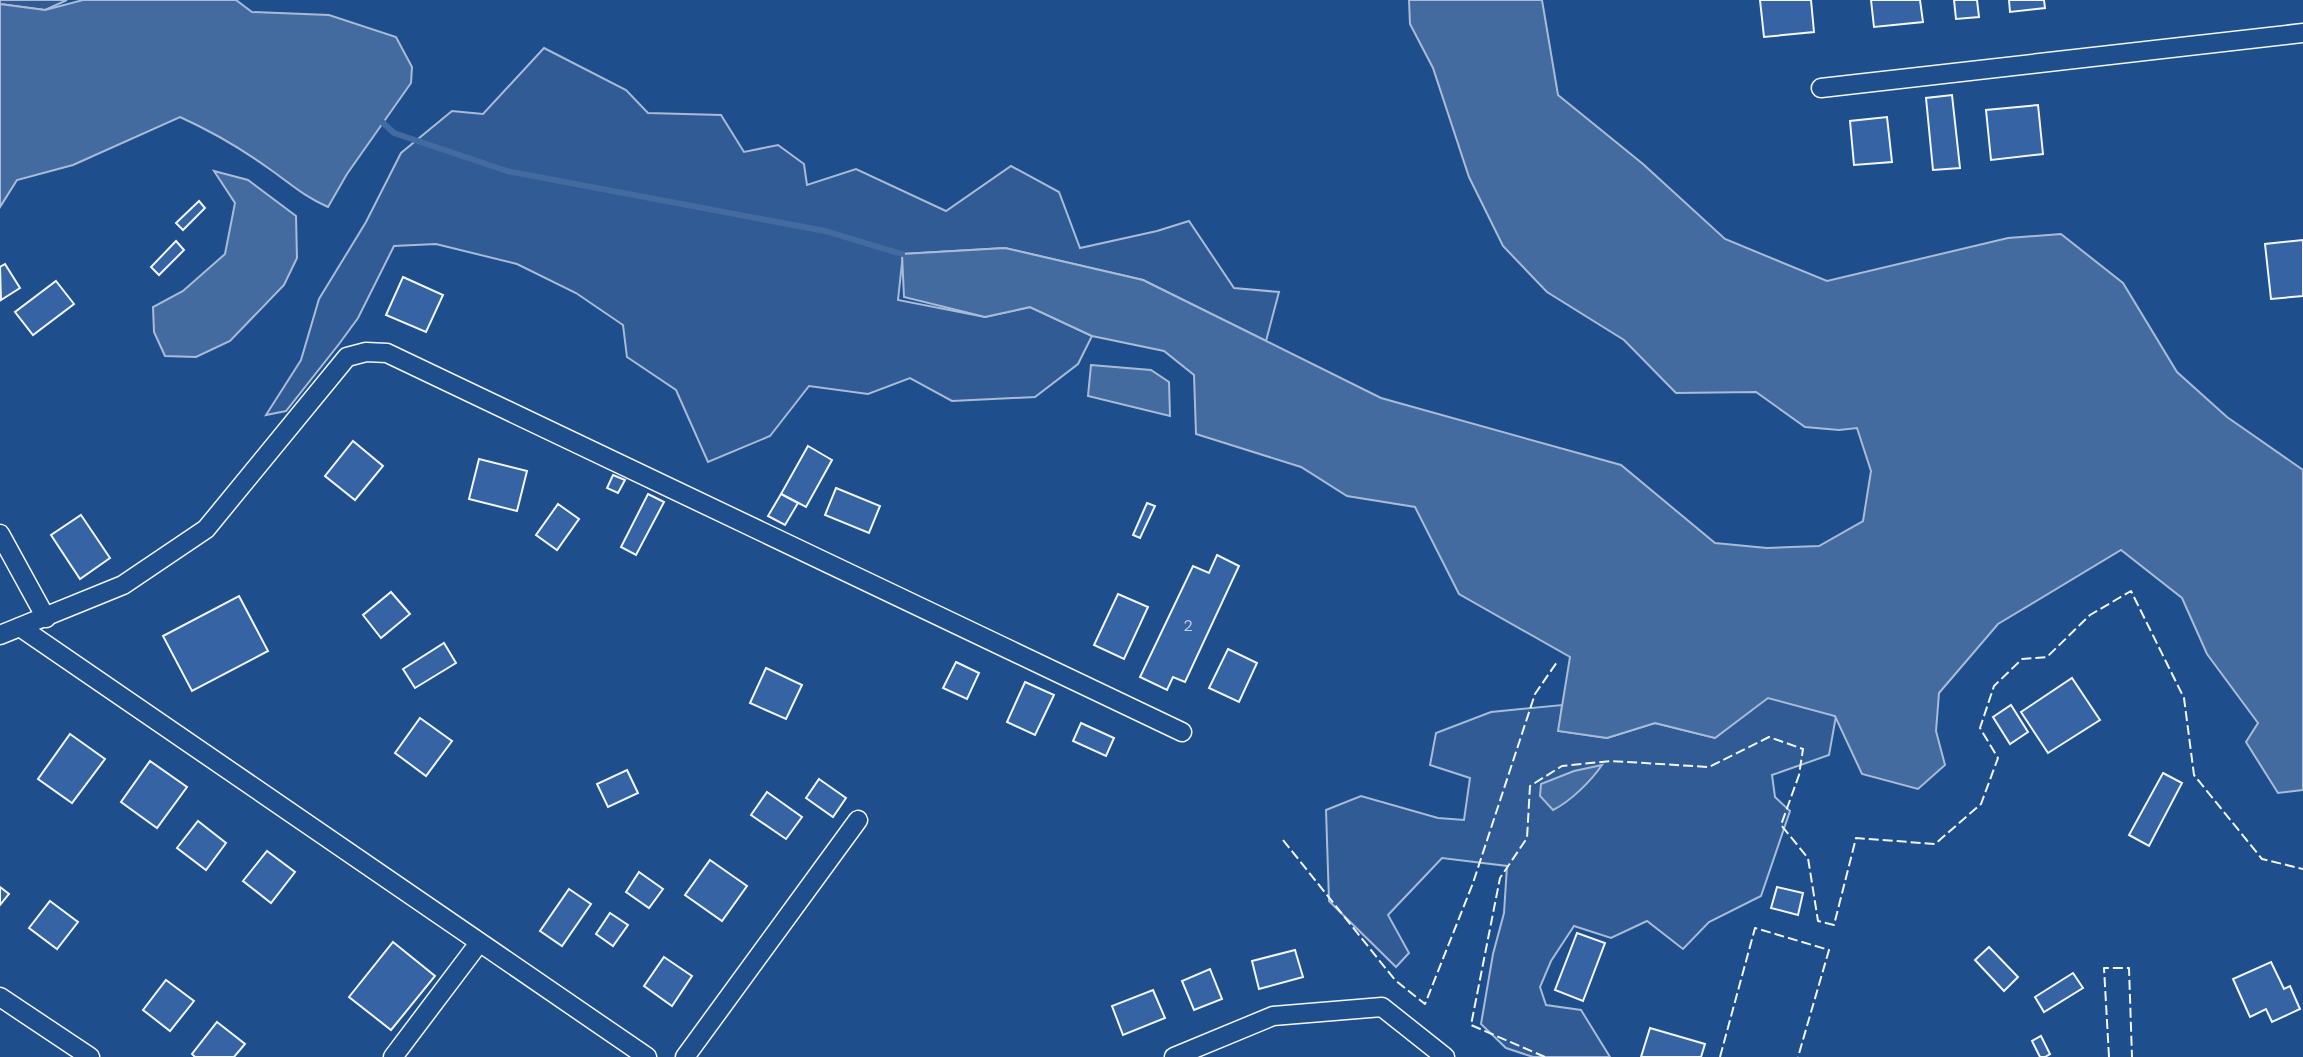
<svg xmlns="http://www.w3.org/2000/svg" width="2303" height="1057" viewBox="0 0 2303 1057" font-family="'DM Sans',sans-serif">
<rect width="100%" height="100%" fill="#1f4e8c"/>
<g fill="#305b95" stroke="#a8bbd7" stroke-width="2">
<polygon points="0,0 67,0 45,10 0,4"/>
<polygon points="544,48 626,90 648,113 721,115 744,152 778,145 804,164 807,185 856,169 946,211 1011,166 1059,192 1080,248 1157,231 1189,221 1234,288 1279,292 1266,341 1143,280 1005,248 903,254 898,300 985,317 1030,307 1092,336 1078,364 1035,397 952,401 910,378 868,394 809,386 770,436 708,462 676,390 627,357 623,325 576,293 517,264 436,244 394,246 358,318 339,344 286,411 266,415 301,360 319,299 366,222 401,153 452,111 483,114"/>
<polygon points="1768,697 1836,716 1829,755 1772,775 1775,797 1790,811 1761,896 1709,922 1683,949 1647,921 1611,938 1574,926 1551,961 1540,987 1546,1005 1581,1010 1610,1057 1533,1057 1506,1048 1481,1024 1493,954 1504,913 1507,866 1442,858 1388,915 1409,953 1396,967 1329,901 1326,810 1361,796 1438,818 1464,820 1470,778 1430,765 1436,733 1491,712 1562,705 1559,731 1607,738 1655,723 1715,738"/>
</g>
<g fill="#446ba0" stroke="#a8bbd7" stroke-width="2">
<path d="M 83,0 L 236,0 L 252,12 L 329,15 L 396,37 L 412,67 L 411,83 L 347,174 L 328,207 C 305,197 292,185 271,170 C 242,149 213,132 180,117 L 73,165 L 17,180 L 0,207 L 0,4 L 45,10 Z"/>
<polygon points="1409,0 1542,0 1558,95 1643,164 1725,239 1827,281 2008,238 2061,234 2123,283 2177,372 2227,417 2303,470 2303,790 2278,793 2246,742 2258,723 2207,654 2182,598 2121,550 1998,624 1939,693 1936,731 1945,765 1918,789 1862,774 1835,716 1768,698 1715,738 1655,723 1607,738 1558,731 1570,657 1459,594 1415,507 1347,496 1301,467 1196,434 1194,375 1164,351 1092,336 1030,307 985,317 904,297 902,254 1005,248 1143,280 1381,398 1621,465 1715,543 1767,548 1819,546 1863,521 1871,471 1857,428 1839,430 1805,427 1756,392 1676,393 1624,340 1547,292 1503,246 1469,177 1433,68 1410,24"/>
<polygon points="214,171 248,180 296,216 297,258 284,285 230,341 196,357 165,356 154,332 153,307 183,291 225,254 235,203"/>
<polygon points="1091,365 1151,370 1169,382 1170,416 1088,396"/>
<path d="M 1602,765 C 1591,781 1571,801 1553,810 L 1540,796 L 1541,784 L 1574,771 Z"/>
</g>
<g fill="none" stroke-linecap="round" stroke-linejoin="round">
<polyline stroke="#446ba0" stroke-width="6" points="382,122 394,133 507,171 825,231 902,254"/>
</g>
<g fill="#3563a3" stroke="#f2f6ff" stroke-width="2">
<polygon points="1760,0 1811,0 1814,32 1764,37"/>
<polygon points="1871,0 1920,0 1923,22 1874,27"/>
<polygon points="1954,0 1977,0 1979,17 1956,19"/>
<polygon points="2009,0 2044,0 2045,8 2010,12"/>
<polygon points="1952,95 1960,168 1933,170 1926,98"/>
<polygon points="2038,105 2043,154 1991,160 1986,110"/>
<polygon points="1887,117 1892,162 1854,165 1850,121"/>
<polygon points="199,201 205,208 183,230 176,223"/>
<polygon points="2303,240 2303,296 2271,299 2265,244"/>
<polygon points="176,241 184,250 159,275 151,267"/>
<polygon points="5,264 20,288 1,300 0,267"/>
<polygon points="403,277 443,295 426,332 386,315"/>
<polygon points="56,281 74,304 33,335 15,312"/>
<polygon points="353,441 383,466 355,500 325,476"/>
<polygon points="808,446 832,460 806,507 781,494"/>
<polygon points="479,459 527,471 517,511 469,499"/>
<polygon points="613,475 625,480 618,493 607,488"/>
<polygon points="836,488 880,506 869,533 825,515"/>
<polygon points="648,494 664,502 636,555 621,547"/>
<polygon points="781,494 798,503 785,525 768,516"/>
<polygon points="1147,503 1155,506 1140,538 1133,535"/>
<polygon points="558,504 579,519 557,550 536,535"/>
<polygon points="81,515 110,558 80,579 51,535"/>
<polygon points="1217,555 1239,566 1185,682 1173,677 1167,690 1140,677 1193,566 1209,573"/>
<polygon points="391,592 410,614 381,638 363,615"/>
<polygon points="1118,594 1148,607 1124,659 1094,645"/>
<polygon points="239,596 268,651 192,691 163,636"/>
<polygon points="444,643 456,663 415,688 403,669"/>
<polygon points="1228,649 1257,663 1239,702 1209,688"/>
<polygon points="956,662 979,673 967,699 943,688"/>
<polygon points="766,668 802,685 786,719 750,703"/>
<polygon points="2072,678 2100,720 2048,753 2021,712"/>
<polygon points="1025,682 1054,695 1035,735 1007,722"/>
<polygon points="2011,705 2028,732 2010,744 1993,717"/>
<polygon points="420,718 452,741 426,776 395,753"/>
<polygon points="1081,723 1114,738 1106,756 1073,741"/>
<polygon points="70,734 105,759 72,803 38,779"/>
<polygon points="150,761 187,787 157,828 121,802"/>
<polygon points="627,770 638,793 608,807 597,784"/>
<polygon points="2163,773 2182,783 2149,846 2129,835"/>
<polygon points="819,779 846,798 833,817 806,798"/>
<polygon points="767,792 802,817 786,839 751,815"/>
<polygon points="198,821 226,843 206,870 177,848"/>
<polygon points="267,851 295,872 271,903 243,881"/>
<polygon points="710,860 747,886 722,921 685,895"/>
<polygon points="639,872 663,889 649,908 626,892"/>
<polygon points="0,887 9,894 0,905"/>
<polygon points="1777,887 1803,893 1798,915 1771,908"/>
<polygon points="569,889 591,904 562,946 540,931"/>
<polygon points="50,901 78,922 57,949 29,928"/>
<polygon points="610,913 628,925 613,946 596,934"/>
<polygon points="1577,933 1605,943 1583,1001 1555,990"/>
<polygon points="393,942 435,976 391,1030 349,997"/>
<polygon points="1989,947 2018,977 2004,991 1975,960"/>
<polygon points="1295,950 1303,977 1259,989 1252,961"/>
<polygon points="664,957 692,976 672,1006 644,986"/>
<polygon points="2271,962 2284,989 2290,986 2300,1009 2272,1022 2266,1009 2250,1017 2233,979"/>
<polygon points="1210,969 1222,999 1194,1010 1182,981"/>
<polygon points="2073,973 2083,988 2044,1012 2035,997"/>
<polygon points="166,980 194,1001 170,1031 143,1010"/>
<polygon points="1153,990 1165,1018 1123,1035 1112,1006"/>
<polygon points="217,1022 245,1044 234,1057 195,1057 192,1054"/>
<polygon points="1650,1028 1705,1044 1701,1057 1641,1057"/>
<polygon points="2041,1036 2050,1054 2045,1057 2040,1057 2032,1041"/>
</g>
<g fill="none" stroke-linecap="round" stroke-linejoin="round">
<g stroke="#f2f6ff" stroke-width="21">
<g id="street">
<polyline points="1821,88 2303,33"/>
<polyline points="0,534 46,618"/>
<polyline points="20,627 647,1057"/>
<polyline points="0,635 123,585 206,529 347,357 366,352 387,353 1182,732"/>
<polyline points="0,997 90,1057"/>
<polyline points="393,1057 479,943"/>
<polyline points="685,1057 858,820"/>
<polyline points="1174,1057 1273,1016 1382,1007 1445,1057"/>
</g>
</g>
<use href="#street" stroke="#1f4e8c" stroke-width="18"/>
<g stroke="#f2f6ff" stroke-width="2" stroke-dasharray="10 4" stroke-linecap="butt">
<polyline points="1283,840 1395,980 1425,1004 1473,883 1535,694 1557,662"/>
<polyline points="1545,1057 1471,1025 1500,878 1527,838 1530,786 1562,766 1611,761 1709,767 1769,737 1803,749 1799,775 1781,825 1808,858 1818,921 1834,925 1856,838 1935,844 1981,804 1998,758 1980,728 1994,686 2022,659 2047,657 2090,615 2131,591 2184,698 2194,775 2262,859 2303,869"/>
<polyline points="1720,1057 1755,928 1829,950 1798,1057"/>
<polyline points="2109,1057 2104,968 2129,968 2132,1057"/>
</g>
</g>
<g text-anchor="middle" dominant-baseline="central" stroke-width="6" stroke-linejoin="round" paint-order="stroke">
<g font-size="16" fill="#c3d1e8">
<text x="1188" y="625">2</text>
</g>
</g>
</svg>
